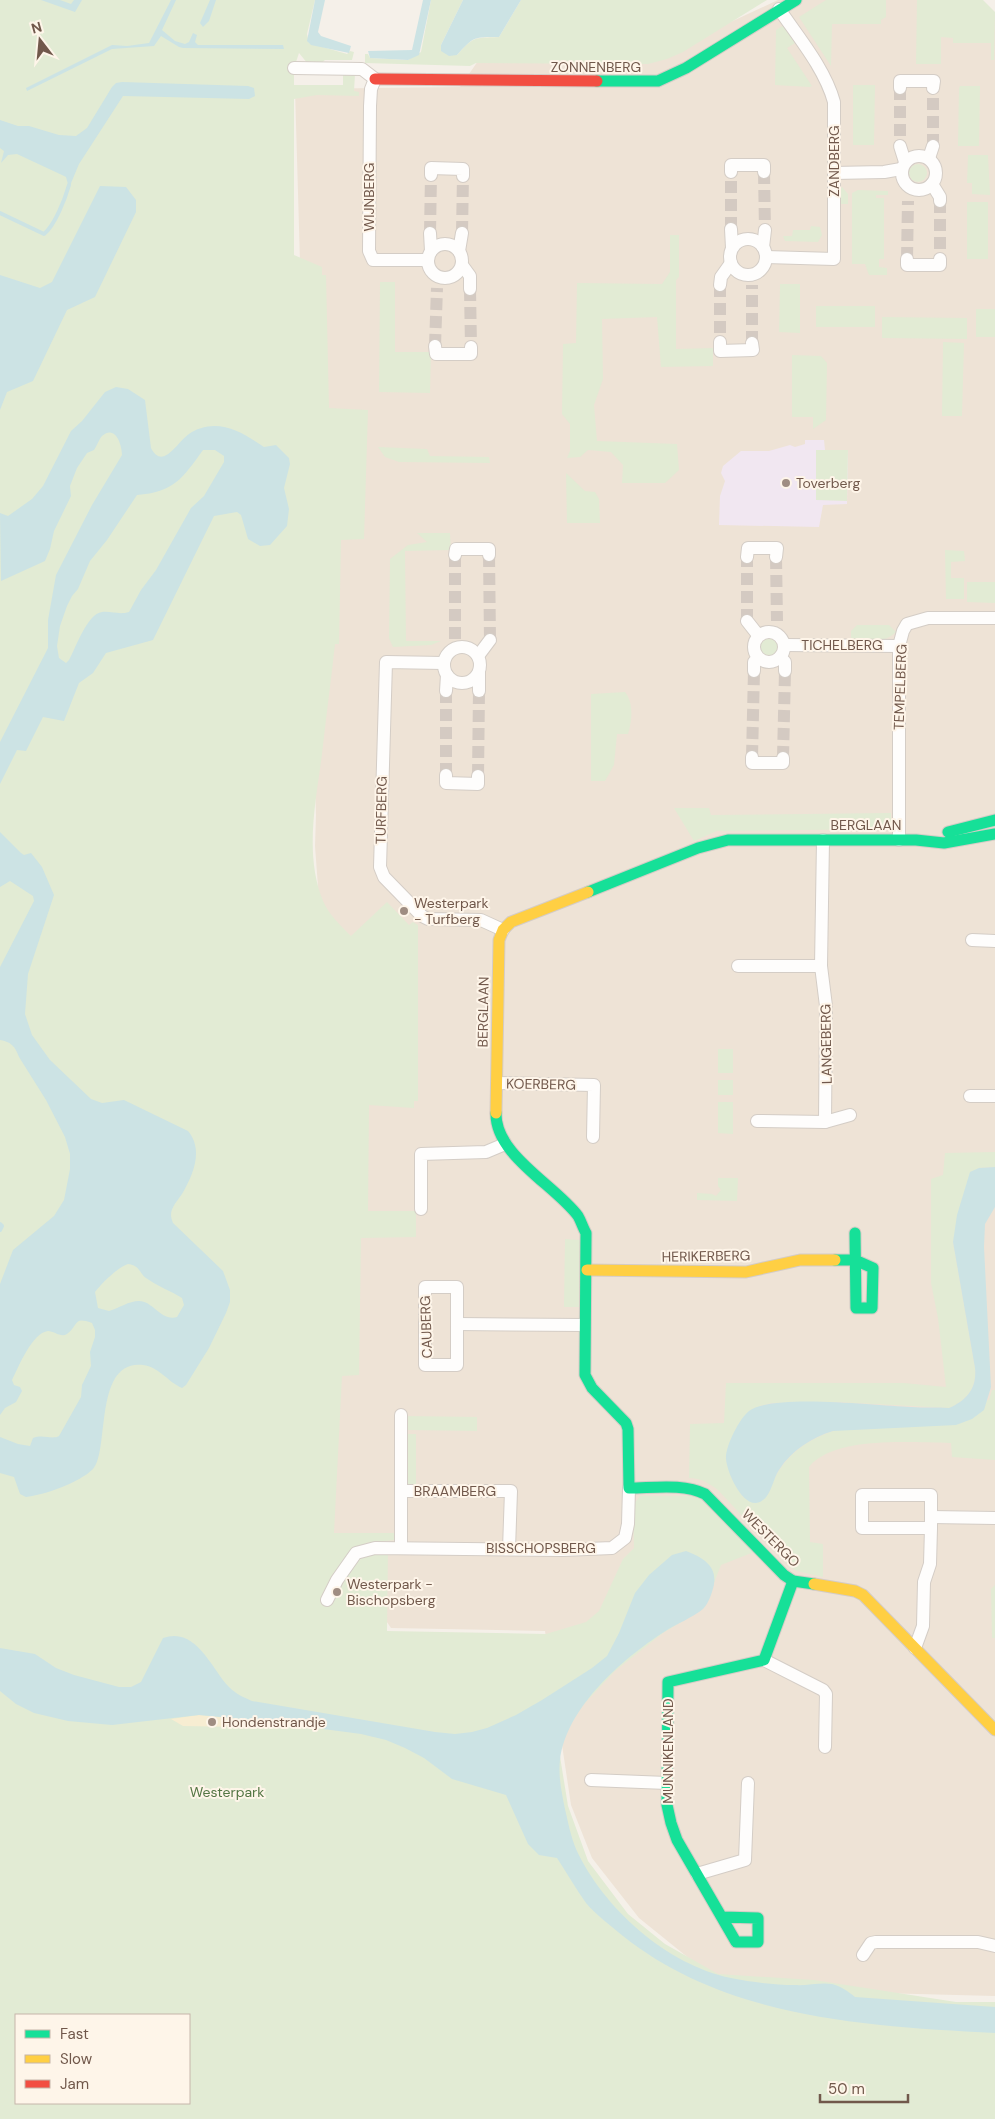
<svg xmlns="http://www.w3.org/2000/svg" width="995" height="2119" viewBox="0 0 995 2119" font-family="'DM Sans',sans-serif">
<rect width="100%" height="100%" fill="#f5f0e9"/>
<polygon fill="#eee3d6" points="778,0 982,0 995,13 995,1996 727,1989 639,1918 592,1858 571,1805 545,1631 391,1628 321,1524 341,1198 315,846 316,815 295,89 460,87 478,61 655,57"/>
<polygon fill="#f1e7f1" points="805,440 824,440 825,450 848,450 847,504 823,505 819,527 719,525 720,496 725,481 721,473 723,466 741,451 769,451 790,445 795,447 805,444"/>
<g fill="#e2ebd4" fill-rule="evenodd">
<path d="M 0,0 L 315,0 L 307,34 L 309,43 L 347,54 L 350,51 L 354,52 L 352,60 L 325,60 L 321,63 L 308,64 L 299,53 L 294,68 L 294,85 L 343,85 L 343,75 L 355,74 L 354,91 L 359,92 L 359,96 L 317,95 L 294,99 L 294,255 L 322,267 L 322,275 L 326,275 L 329,408 L 368,410 L 364,539 L 341,540 L 339,644 L 335,644 C 331,681 326,717 322,754 C 316,801 304,855 323,901 C 329,915 341,926 351,936 L 387,902 L 409,925 L 413,922 L 418,925 L 418,1101 L 414,1101 L 414,1108 L 369,1105 L 368,1211 L 416,1211 L 416,1237 L 361,1238 L 359,1375 L 342,1376 L 334,1533 L 397,1533 L 395,1540 L 365,1543 L 388,1550 L 387,1631 L 546,1634 L 586,1622 L 599,1611 L 623,1559 L 634,1548 L 633,1505 L 640,1496 L 697,1496 L 754,1552 L 721,1565 L 704,1608 L 663,1633 L 615,1671 L 583,1705 L 558,1744 L 568,1806 L 588,1861 L 628,1914 L 665,1944 L 718,1974 L 814,1980 L 956,2002 L 995,2002 L 995,2119 L 0,2119 ZM 16,2015 L 189,2015 L 189,2103 L 16,2103 Z"/>
<path d="M 431,0 L 463,0 L 441,45 L 457,55 C 474,36 474,38 499,37 L 521,0 L 767,0 L 683,52 L 667,59 L 648,64 L 476,63 L 470,66 L 365,63 L 365,54 L 368,54 L 370,58 L 408,60 L 421,52 Z"/>
<polygon points="826,0 886,0 886,17 881,20 881,24 832,24 831,66 799,17"/>
<polygon points="917,0 983,0 995,12 994,60 991,60 991,43 953,43 953,38 941,37 941,64 916,64"/>
<polygon points="784,25 795,43 787,48 812,86 810,87 775,85 776,30"/>
<polygon points="853,85 875,85 874,145 853,145"/>
<polygon points="960,86 980,86 979,146 958,146 959,88"/>
<polygon points="968,155 988,155 990,195 972,194 972,183 967,183"/>
<circle cx="918" cy="173" r="9"/>
<polygon points="842,187 848,194 848,204 840,204 840,189"/>
<polygon points="858,190 888,191 888,195 876,195 876,198 884,198 884,259 879,259 879,267 887,268 887,275 869,275 865,264 852,264 852,193"/>
<rect x="967" y="202" width="21" height="57"/>
<polygon points="811,226 820,227 822,235 818,242 785,241 783,236 792,236 793,230 810,230"/>
<polygon points="670,235 679,235 679,277 676,280 676,349 713,348 713,366 661,367 657,317 602,319 603,379 594,405 597,441 677,444 679,470 665,483 622,483 623,465 611,452 588,450 580,457 567,458 570,451 570,424 562,414 563,344 576,343 577,283 662,284 670,272"/>
<polygon points="380,282 395,282 395,352 431,352 430,393 379,392"/>
<polygon points="780,284 800,284 800,333 779,332"/>
<rect x="816" y="306" width="59" height="21"/>
<rect x="976" y="309" width="19" height="28"/>
<polygon points="882,317 967,318 967,339 882,338"/>
<polygon points="943,342 964,343 962,416 942,416"/>
<polygon points="792,355 821,356 827,363 826,420 813,429 813,417 792,417"/>
<polygon points="378,447 427,449 430,456 489,457 490,463 399,462 385,457"/>
<polygon points="816,450 848,450 847,501 816,500"/>
<polygon points="566,473 585,491 595,492 599,499 600,523 567,523"/>
<polygon points="417,533 450,533 451,550 405,551 406,641 441,641 431,645 393,647 389,638 390,559 408,545 427,542"/>
<polygon points="945,550 964,551 965,561 951,562 951,578 964,578 964,599 946,599"/>
<polygon points="967,582 995,582 995,603 967,602"/>
<path d="M 857,625 L 889,625 L 896,632 C 884,644 867,641 851,641 L 851,631 Z"/>
<circle cx="769" cy="646" r="10"/>
<path d="M 625,692 C 634,703 632,721 628,734 L 617,734 L 614,765 L 605,781 L 591,781 L 591,694 Z"/>
<polygon points="674,808 709,808 711,815 891,813 891,823 885,829 717,831 694,841"/>
<rect x="718" y="1049" width="15" height="24"/>
<rect x="718" y="1080" width="15" height="15"/>
<polygon points="718,1102 733,1102 733,1134 718,1133"/>
<path d="M 995,1152 L 995,1167 L 979,1168 L 953,1242 L 975,1368 C 977,1388 967,1400 949,1408 L 836,1402 L 772,1403 L 760,1406 L 731,1477 L 743,1497 L 769,1493 C 778,1461 803,1441 833,1431 L 989,1400 L 992,1390 L 995,1390 L 995,1460 L 952,1457 L 951,1443 C 912,1443 835,1435 809,1467 L 810,1542 L 823,1544 L 823,1577 L 797,1571 L 790,1567 L 718,1490 C 709,1483 701,1478 689,1478 L 690,1424 L 724,1423 L 726,1383 L 904,1383 L 946,1387 L 938,1318 L 931,1283 L 931,1179 L 943,1175 L 945,1153 Z"/>
<polygon points="718,1178 738,1178 737,1201 697,1200 697,1193 712,1194 716,1196 721,1190 718,1186"/>
<polygon points="565,1239 580,1240 579,1307 564,1307"/>
<polygon points="405,1416 477,1417 477,1431 405,1430"/>
<polygon points="404,1434 416,1434 416,1489 408,1489"/>
<polygon points="995,1585 995,1638 992,1638 991,1589"/>
</g>
<polygon fill="#f7edd2" points="199,1715 248,1720 244,1727 183,1726 171,1719"/>
<g fill="#cce3e4" fill-rule="evenodd">
<polygon points="41,0 60,0 71,4 74,0 82,0 75,12"/>
<polygon points="171,0 176,0 162,30 175,41 185,44 189,42 193,33 197,35 195,42 198,45 283,45 284,49 183,48 179,47 161,36 154,46 112,49 27,91 26,88 112,45 127,46 149,43"/>
<polygon points="210,0 216,0 209,21 203,27 200,23"/>
<polygon points="315,0 325,0 318,32 321,36 351,46 349,53 311,45 307,41"/>
<polygon points="423,0 431,0 419,55 408,60 370,58 368,51 412,50"/>
<path d="M 463,0 L 521,0 L 499,37 C 474,37 474,36 457,55 L 449,56 L 441,51 L 441,45 Z"/>
<polygon points="122,82 248,86 254,88 255,96 249,99 123,96 79,164 69,188 66,177 62,175 17,154 8,155 1,163 4,151 0,148 0,120 18,126 29,126 59,135 76,136 87,128 112,87 116,83"/>
<polygon points="100,186 126,187 136,200 136,212 95,297 67,310 33,381 7,392 0,410 0,275 40,288 52,282"/>
<path d="M 116,387 L 128,389 L 145,400 L 151,448 C 163,471 177,442 189,434 C 195,429 206,426 214,426 C 233,426 249,437 264,447 L 276,445 L 289,458 L 290,464 L 284,488 L 289,509 L 287,526 L 270,545 L 260,546 L 248,539 L 241,515 L 237,512 L 214,516 L 153,640 L 106,653 L 93,673 L 79,683 L 64,721 L 43,717 L 26,751 L 17,750 L 0,784 L 0,742 L 48,648 L 48,620 L 56,575 L 92,505 L 122,455 C 122,446 116,424 102,436 C 99,439 97,446 94,450 L 87,453 L 77,468 L 70,486 L 71,496 L 54,531 L 50,549 L 45,561 L 1,581 L 0,513 L 8,516 L 32,499 L 43,486 L 71,431 L 82,421 L 105,392 ZM 203,450 L 215,450 L 224,456 L 224,462 L 204,496 L 191,508 L 156,570 L 141,590 L 129,612 C 119,615 112,611 102,612 C 87,614 76,647 69,660 L 66,663 L 59,658 L 57,646 L 60,626 L 67,606 L 72,596 L 78,589 L 90,561 L 107,540 L 137,495 C 174,492 182,479 203,450 Z"/>
<path d="M 0,832 L 21,853 L 24,855 L 31,853 L 42,867 L 54,895 L 28,974 L 25,1014 L 32,1035 L 50,1060 L 91,1099 L 102,1103 L 124,1100 L 188,1131 C 204,1150 193,1175 182,1194 C 178,1200 171,1207 171,1215 C 171,1218 172,1220 173,1223 L 223,1271 L 230,1290 L 230,1302 L 226,1313 L 209,1348 L 186,1385 L 182,1388 C 168,1382 159,1367 143,1365 C 93,1359 110,1451 93,1469 C 79,1483 44,1495 26,1497 L 20,1494 L 14,1477 L 0,1473 L 0,1437 L 18,1444 L 30,1446 L 33,1438 C 43,1434 52,1440 59,1436 L 81,1397 L 82,1385 L 91,1366 L 90,1352 L 95,1337 L 95,1330 L 92,1323 C 73,1316 79,1325 67,1334 C 61,1338 54,1331 48,1331 C 32,1333 19,1366 12,1380 L 14,1385 L 20,1387 L 22,1391 L 16,1402 L 5,1408 L 0,1415 L 0,1284 L 13,1250 L 54,1216 L 64,1200 L 70,1169 L 70,1154 L 65,1137 L 46,1100 L 19,1057 C 15,1046 11,1042 0,1040 L 0,967 L 34,901 L 33,896 L 10,881 L 0,887 ZM 128,1264 C 141,1266 138,1272 146,1278 C 157,1286 171,1291 182,1298 L 184,1305 L 177,1317 C 162,1322 153,1301 139,1301 C 129,1301 119,1308 109,1311 L 98,1308 L 95,1292 C 101,1284 118,1267 128,1264 Z"/>
<path d="M 995,1167 L 995,1207 L 985,1224 L 984,1247 L 991,1387 L 984,1410 L 972,1419 L 956,1425 L 833,1431 C 811,1438 792,1450 779,1470 C 772,1480 771,1501 756,1503 C 741,1504 727,1472 726,1459 C 725,1447 739,1419 749,1411 C 773,1393 878,1406 911,1407 C 924,1408 937,1407 949,1408 C 967,1400 977,1388 975,1368 L 953,1242 L 957,1215 L 970,1172 L 979,1168 Z"/>
<path d="M 686,1551 C 707,1559 720,1569 712,1592 C 710,1598 707,1605 703,1609 C 692,1618 676,1624 664,1632 C 622,1659 566,1708 560,1760 C 558,1776 562,1794 565,1809 C 568,1822 571,1837 576,1849 C 603,1908 667,1965 731,1978 C 751,1982 774,1985 795,1985 C 806,1986 821,1982 832,1984 C 841,1986 849,1992 855,1997 L 995,2007 L 995,2033 C 868,2026 727,2019 623,1936 C 611,1926 596,1915 586,1903 C 576,1889 567,1873 557,1858 L 539,1855 L 528,1844 L 506,1795 L 452,1779 L 424,1758 L 405,1748 L 386,1740 L 361,1734 L 263,1721 L 199,1715 L 112,1725 L 68,1721 L 34,1713 L 16,1704 L 0,1691 L 0,1648 L 35,1654 L 56,1668 L 74,1675 L 119,1687 L 131,1687 L 141,1682 L 163,1638 C 196,1626 211,1668 229,1687 C 236,1694 243,1697 252,1701 L 435,1732 L 455,1734 L 472,1732 L 487,1728 L 516,1715 L 542,1700 L 592,1668 L 607,1656 L 619,1633 L 635,1593 L 649,1575 L 672,1555 Z"/>
</g>
<g fill="none" stroke-linecap="round" stroke-linejoin="round">
<g stroke="#cce3e4" stroke-width="4">
<path d="M 0,213 L 44,234 C 55,225 65,199 69,185"/>
<polyline points="0,1224 2,1226 0,1230"/>
</g>
<g stroke="#d4cac2" stroke-width="12" stroke-dasharray="12 6" stroke-linecap="butt">
<polyline points="900,88 900,146"/>
<polyline points="933,146 933,88"/>
<polyline points="764,172 765,230"/>
<polyline points="940,201 940,259"/>
<polyline points="731,229 731,172"/>
<polyline points="430,233 431,175"/>
<polyline points="462,233 463,176"/>
<polyline points="907,259 908,201"/>
<polyline points="720,285 720,342"/>
<polyline points="470,289 471,347"/>
<polyline points="752,343 752,285"/>
<polyline points="435,346 437,288"/>
<polyline points="489,555 490,640"/>
<polyline points="776,557 777,621"/>
<polyline points="747,621 747,557"/>
<polyline points="455,639 455,555"/>
<polyline points="752,757 754,671"/>
<polyline points="783,758 785,671"/>
<polyline points="446,775 446,691"/>
<polyline points="478,776 479,691"/>
</g>
<g stroke="#d4cdc6" stroke-width="14">
<g id="street">
<polyline points="294,68 362,69 375,79 371,89 370,106 369,251 373,260 428,260"/>
<polyline points="900,88 900,81 934,81 933,88"/>
<polyline points="900,146 905,162"/>
<circle cx="919" cy="173" r="17"/>
<polyline points="929,158 933,146"/>
<polyline points="731,172 731,165 764,165 764,172"/>
<polyline points="834,173 884,172 901,169"/>
<polyline points="431,175 431,168 463,169 463,176"/>
<polyline points="932,184 940,197 940,201"/>
<polyline points="731,229 732,248"/>
<polyline points="430,233 431,251"/>
<circle cx="748" cy="257" r="18"/>
<circle cx="445" cy="261" r="17"/>
<polyline points="763,247 765,230"/>
<polyline points="459,251 462,233"/>
<path d="M 766,257 L 834,259 L 834,102 C 825,69 799,38 779,9"/>
<polyline points="907,259 907,265 940,265 940,259"/>
<polyline points="462,265 470,276 470,289"/>
<polyline points="720,285 721,277 731,263"/>
<polyline points="720,342 720,351 753,350 752,343"/>
<polyline points="435,346 436,354 471,354 471,347"/>
<polyline points="455,555 456,549 489,549 489,555"/>
<polyline points="747,557 748,548 777,548 776,557"/>
<polyline points="747,621 758,635"/>
<circle cx="769" cy="647" r="15"/>
<polyline points="785,645 899,646"/>
<circle cx="462" cy="665" r="18"/>
<polyline points="478,656 490,640"/>
<polyline points="780,657 785,662 785,671"/>
<polyline points="443,663 386,662 380,867 384,877 422,916 428,919 481,920 503,930"/>
<polyline points="754,671 754,662 758,658"/>
<polyline points="446,691 447,675"/>
<polyline points="479,691 479,672"/>
<polyline points="752,757 752,763 783,763 783,758"/>
<polyline points="446,775 446,783 478,784 478,776"/>
<polyline points="823,840 821,966 826,1006 825,1122"/>
<polyline points="899,840 899,646 903,631 907,624 928,618 995,618"/>
<polyline points="972,940 995,941"/>
<polyline points="738,966 821,966"/>
<polyline points="497,1083 594,1085 593,1137"/>
<polyline points="970,1096 995,1096"/>
<polyline points="757,1121 825,1122 850,1115"/>
<polyline points="421,1209 421,1154 486,1152 505,1144"/>
<rect x="425" y="1287" width="32" height="78"/>
<polyline points="457,1324 584,1325"/>
<polyline points="401,1415 401,1548"/>
<polyline points="401,1491 511,1491 509,1549"/>
<polyline points="931,1517 995,1518"/>
<polyline points="327,1600 337,1580 356,1553 375,1548 563,1550 612,1548 625,1538 628,1524 629,1488"/>
<polyline points="915,1648 923,1626 924,1582 930,1564 931,1528 862,1528 862,1495 931,1495 931,1528"/>
<polyline points="764,1660 823,1690 826,1694 825,1747"/>
<polyline points="591,1780 667,1783"/>
<polyline points="697,1874 745,1860 748,1783"/>
<polyline points="863,1955 871,1943 876,1942 978,1942 995,1946"/>
</g>
</g>
<g stroke="#d4ccc6" stroke-width="13">
<g id="fast">
<polyline points="597,81 658,81 686,68 796,0"/>
<polyline points="948,832 995,820"/>
<polyline points="588,892 698,848 728,840 916,840 944,843 995,834"/>
<path d="M 496,1113 C 495,1155 555,1185 578,1216 C 581,1221 583,1228 586,1233 L 585,1375 L 592,1388 L 626,1423 L 628,1429 L 629,1488 C 653,1488 683,1483 705,1494 L 784,1575 L 793,1581 L 814,1584"/>
<polyline points="835,1260 855,1260 873,1268 872,1308 856,1308 855,1233"/>
<polyline points="722,1917 758,1918 758,1942 736,1942 677,1840 671,1823 667,1805 668,1682 764,1660 793,1581"/>
</g>
</g>
<g stroke="#d4ccc6" stroke-width="13">
<g id="slow">
<polyline points="496,1113 499,940 503,930 511,922 588,892"/>
<polyline points="587,1270 746,1272 800,1260 835,1260"/>
<polyline points="814,1584 855,1591 863,1595 995,1730"/>
</g>
</g>
<g stroke="#d4ccc6" stroke-width="13">
<polyline id="jam" points="375,79 597,81"/>
</g>
<use href="#street" stroke="#fefdfc" stroke-width="12"/>
<use href="#fast" stroke="#16e098" stroke-width="11"/>
<use href="#slow" stroke="#ffcf43" stroke-width="11"/>
<use href="#jam" stroke="#f24e42" stroke-width="11"/>
</g>
<g fill="#9f8d82" stroke="#fef5e9" stroke-width="2">
<circle cx="786" cy="483" r="5"/>
<circle cx="404" cy="911" r="5"/>
<circle cx="337" cy="1592" r="5"/>
<circle cx="212" cy="1722" r="5"/>
</g>
<g text-anchor="middle" dominant-baseline="central" stroke-width="4" stroke-linejoin="round" paint-order="stroke">
<g font-size="14" fill="#71584b" stroke="#fef5e9">
<text x="596" y="67">ZONNENBERG</text>
<text transform="translate(834 161) rotate(-90)">ZANDBERG</text>
<text transform="translate(369 197) rotate(-90)">WIJNBERG</text>
<text x="842" y="645">TICHELBERG</text>
<text transform="translate(900 687) rotate(-88)">TEMPELBERG</text>
<text transform="translate(381 810) rotate(-89)">TURFBERG</text>
<text x="866" y="825">BERGLAAN</text>
<text transform="translate(483 1012) rotate(-89)">BERGLAAN</text>
<text transform="translate(826 1044) rotate(-91)">LANGEBERG</text>
<text transform="translate(541 1084) rotate(1)">KOERBERG</text>
<text transform="translate(706 1256) rotate(-1)">HERIKERBERG</text>
<text transform="translate(426 1327) rotate(-92)">CAUBERG</text>
<text x="455" y="1491">BRAAMBERG</text>
<text transform="translate(771 1538) rotate(45)">WESTERGO</text>
<text x="541" y="1548">BISSCHOPSBERG</text>
<text transform="translate(668 1751) rotate(-90)">MUNNIKENLAND</text>
</g>
<g font-size="14" fill="#71584b" stroke="#fef5e9" text-anchor="start">
<text x="796" y="483">Toverberg</text>
<text x="414" y="903">Westerpark<tspan x="414" dy="16">- Turfberg</tspan></text>
<text x="347" y="1584">Westerpark -<tspan x="347" dy="16">Bischopsberg</tspan></text>
<text x="222" y="1722">Hondenstrandje</text>
</g>
<g font-size="14" fill="#547644" stroke="#fef5e9">
<text x="227" y="1792">Westerpark</text>
</g>
</g>
<rect x="15" y="2014" width="175" height="90" fill="#fef5e9" stroke="#c6b6aa"/>
<rect x="25" y="2030" width="25" height="8" fill="#16e098" stroke="#c6b6aa"/>
<text x="60" y="2039" font-size="15" fill="#71584b">Fast</text>
<rect x="25" y="2055" width="25" height="8" fill="#ffcf43" stroke="#c6b6aa"/>
<text x="60" y="2064" font-size="15" fill="#71584b">Slow</text>
<rect x="25" y="2080" width="25" height="8" fill="#f24e42" stroke="#c6b6aa"/>
<text x="60" y="2089" font-size="15" fill="#71584b">Jam</text>
<g transform="translate(40 40) rotate(344)" stroke="#fef5e9" stroke-width="4" paint-order="stroke">
<path d="M0-4L9 19L0 12L-9 19Z" fill="#71584b"/>
<text y="-8" font-size="14" font-weight="bold" text-anchor="middle" fill="#71584b">N</text>
</g>
<path d="M820 2094v8h88v-8" fill="none" stroke="#71584b" stroke-width="2.5"/>
<text x="828" y="2094" font-size="15" fill="#71584b" stroke="#fef5e9" stroke-width="4" paint-order="stroke">50 m</text>
</svg>
